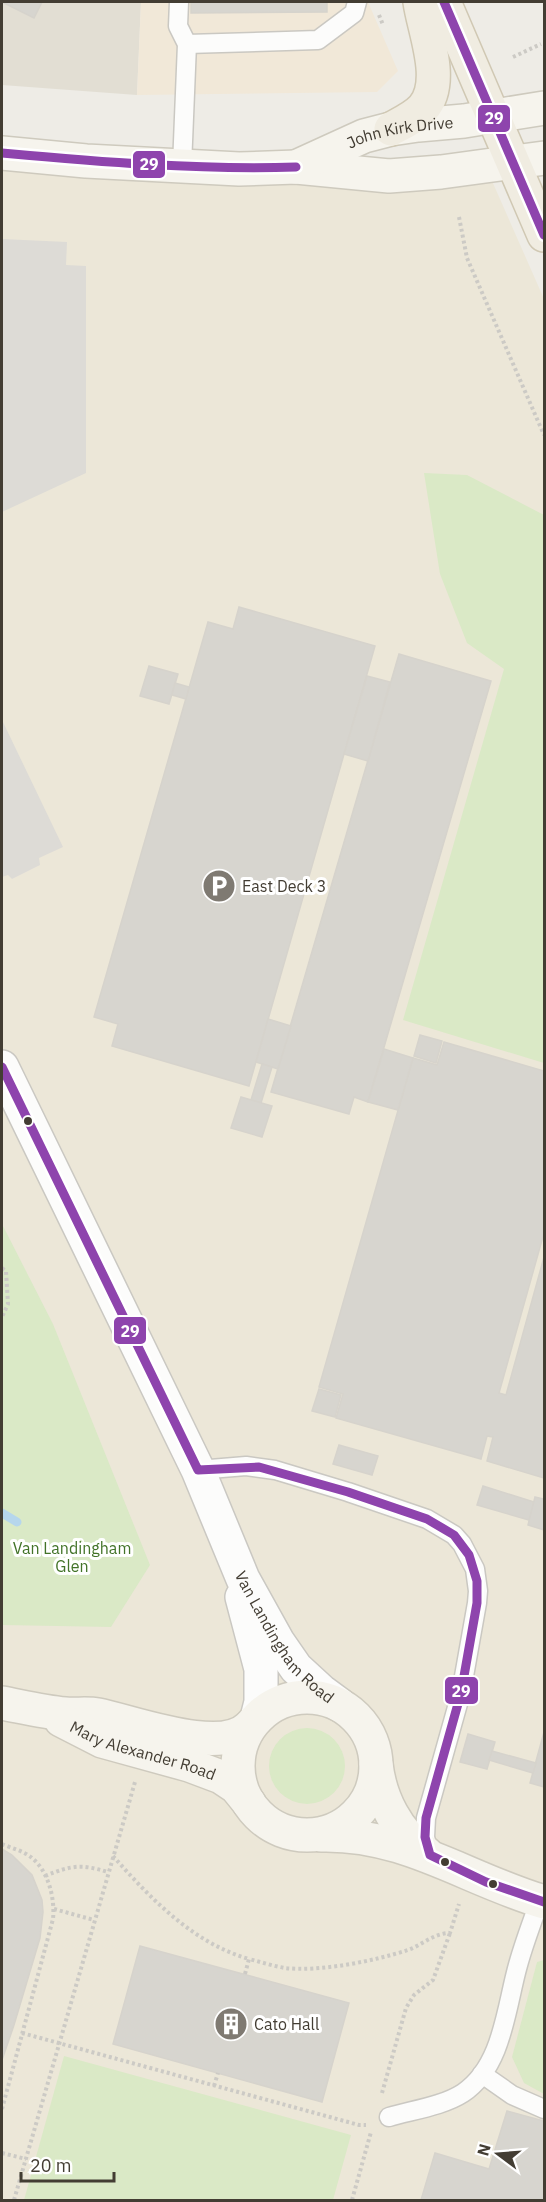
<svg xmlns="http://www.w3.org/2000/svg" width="546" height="2202" viewBox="0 0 546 2202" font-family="'IBM Plex Sans',sans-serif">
<rect width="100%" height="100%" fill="#eeece6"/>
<polygon fill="#e2ded3" points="2,2 141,2 137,95 2,85"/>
<polygon fill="#f1e8d8" points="141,2 368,2 398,71 377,92 137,95"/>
<polygon fill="#ece7d8" points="485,165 544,299 544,2200 2,2200 2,166 139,181 277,183"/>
<g fill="#dae9c6">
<polygon points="424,473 467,475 544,515 544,1063 403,1020 504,669 467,643 440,574"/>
<polygon points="2,1224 53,1324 150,1565 111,1627 2,1625"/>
<circle cx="307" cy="1766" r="38"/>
<polygon points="544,1960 544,2094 524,2083 512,2057 537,1962"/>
<polygon points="64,2056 351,2135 333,2200 24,2200"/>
</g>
<g fill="#dddbd6">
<polygon points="2,239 67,242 66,265 86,266 86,473 2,512"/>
<polygon points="2,720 63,847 39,858 40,865 12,879 8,875 2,877"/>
</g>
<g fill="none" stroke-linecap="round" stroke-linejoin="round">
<polyline stroke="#b6d6ec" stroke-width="9" points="2,1513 17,1522"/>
</g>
<g fill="#d7d5cf" stroke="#d6d3cc" stroke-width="1.5">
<polygon points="2,2 42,2 34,18"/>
<polygon points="191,2 327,2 327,12 191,13"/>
<polygon points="239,607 375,646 249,1086 112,1046 118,1024 94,1017 208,622 233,629"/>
<polygon points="399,654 491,681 368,1102 354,1097 349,1114 271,1092"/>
<polygon points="149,666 178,674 169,704 140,696"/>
<polygon points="367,676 390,682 368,761 344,754"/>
<polygon points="175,683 189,687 186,699 172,695"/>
<polygon points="268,1019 291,1026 278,1069 256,1062"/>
<polygon points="420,1035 442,1041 436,1063 414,1056"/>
<polygon points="444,1042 544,1071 544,1233 499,1393 506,1395 544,1257 544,1478 487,1461 493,1437 487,1436 481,1459 336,1418 343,1394 319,1387 413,1058 437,1065"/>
<polygon points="384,1049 413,1058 398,1110 368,1102"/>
<polygon points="262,1064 272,1067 261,1103 251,1100"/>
<polygon points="241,1097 272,1106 262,1137 231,1128"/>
<polygon points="319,1389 341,1395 335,1417 312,1411"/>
<polygon points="339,1445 378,1456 372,1475 333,1464"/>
<polygon points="483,1486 534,1502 529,1520 477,1505"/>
<polygon points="535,1497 544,1499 544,1530 528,1525"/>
<polygon points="544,1732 544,1787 530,1783"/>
<polygon points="468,1734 495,1742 487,1769 460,1762"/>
<polygon points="492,1751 536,1763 533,1773 489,1760"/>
<polygon points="2,1849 12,1855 32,1875 42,1900 43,1912 40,1938 14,2025 2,2060"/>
<polygon points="140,1946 349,2003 322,2102 113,2044"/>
<polygon points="507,2111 544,2121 544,2200 421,2200 435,2153 489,2169"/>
</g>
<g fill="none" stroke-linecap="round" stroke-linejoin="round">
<g stroke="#cac8c2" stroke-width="21">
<g id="lane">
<polyline points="179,2 178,26 187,44 182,166"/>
<polyline points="187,44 318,40 354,13 357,2"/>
<polyline points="198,1470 246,1466 275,1470 348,1492 427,1519 454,1535 462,1544 475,1569 478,1591 477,1603 461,1693 426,1818 425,1837 429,1854"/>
<polyline points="482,2074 512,2095 544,2109"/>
<path d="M 389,2117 C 413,2110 443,2106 463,2093 C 503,2066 506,2007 518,1965 C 524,1943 532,1922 540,1900"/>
</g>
</g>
<g stroke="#cac8c2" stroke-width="36">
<g id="street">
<path id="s1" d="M 2,1067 L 198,1470 L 243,1579 L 278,1642 L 296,1668 L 321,1691 L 340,1705"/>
<polyline points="242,1597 261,1669 261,1702 257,1718"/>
</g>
</g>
<g stroke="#cecabe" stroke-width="36">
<g id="secondary">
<polyline points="2,153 86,161 239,169 296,167 389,176 441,172 544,158"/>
<path id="s2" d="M 296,167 L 364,136 L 391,129 L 418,125 L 464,121 L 544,108"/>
<circle cx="307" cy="1766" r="69"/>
<path d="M 2,1703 C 23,1707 44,1712 65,1714 C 76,1715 87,1713 98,1715 C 133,1722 221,1756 249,1727"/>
<path id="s3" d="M 61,1720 L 102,1741 L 189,1765 L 221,1777 L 236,1787 L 249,1803"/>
<path d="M 376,1764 C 380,1799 397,1832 426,1853"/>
<path d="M 321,1835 C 406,1833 466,1879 544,1902"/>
</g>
</g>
<g stroke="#d0c8b3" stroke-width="36">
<g id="primary">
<polyline points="444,2 544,235"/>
<path d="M 391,129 C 402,123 415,117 423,108 C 446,82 424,31 420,2"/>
</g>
</g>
<g stroke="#cccac5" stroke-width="4" stroke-dasharray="3 3" stroke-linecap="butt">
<polyline points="379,15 383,25"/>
<polyline points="513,57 541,44"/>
<polyline points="459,217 467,258 544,435"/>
<polyline points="2,1268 6,1271 8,1304 2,1317"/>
<path d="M 2,1844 C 11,1848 24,1851 32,1858 C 49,1872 55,1899 53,1919 L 2,2109"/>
<path d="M 113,1856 C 151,1899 193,1943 249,1959"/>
<path d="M 45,1876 C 72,1865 81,1864 108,1872"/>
<polyline points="54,1909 94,1920"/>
<path d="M 245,1974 L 249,1959 C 261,1962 273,1966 285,1968 C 320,1972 374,1961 408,1950 C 422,1945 434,1933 450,1933 L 459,1904"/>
<polyline points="22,2033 359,2125 366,2125"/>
<polyline points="214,2086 218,2073"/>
<polyline points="382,2093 406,2008 414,1995 433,1980 450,1933"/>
<polyline points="2,2153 26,2159"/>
<polyline points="14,2200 135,1782"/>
<polyline points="352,2200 371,2132"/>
</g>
<use href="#lane" stroke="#fcfcfb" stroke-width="18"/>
<use href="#street" stroke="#fcfcfb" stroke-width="33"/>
<use href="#secondary" stroke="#f6f4ed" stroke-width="33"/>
<use href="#primary" stroke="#f0ece1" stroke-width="33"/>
<g stroke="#fff" stroke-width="14">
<g id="bus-1">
<polyline points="444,2 544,235"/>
<path d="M 2,153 C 100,162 198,170 296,167"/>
<polyline points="2,1067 198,1470 259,1467 348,1492 427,1519 454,1535 469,1555 477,1581 477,1603 461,1693 426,1818 425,1837 430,1855 486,1882 544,1902"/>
</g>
</g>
<use href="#bus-1" stroke="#8e44ad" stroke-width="9"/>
</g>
<defs>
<g id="parking-disc" transform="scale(1.725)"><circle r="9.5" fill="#7f7a72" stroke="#fff"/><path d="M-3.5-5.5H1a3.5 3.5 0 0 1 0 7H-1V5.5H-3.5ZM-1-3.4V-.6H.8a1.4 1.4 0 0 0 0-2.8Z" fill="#fff"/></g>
<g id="building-disc" transform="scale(1.725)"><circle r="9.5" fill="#7f7a72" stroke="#fff"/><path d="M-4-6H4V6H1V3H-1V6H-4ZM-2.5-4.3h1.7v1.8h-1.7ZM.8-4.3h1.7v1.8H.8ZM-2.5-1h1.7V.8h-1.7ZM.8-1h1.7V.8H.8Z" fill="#fff"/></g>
</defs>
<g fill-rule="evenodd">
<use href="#parking-disc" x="219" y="886"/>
<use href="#building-disc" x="231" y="2024"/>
</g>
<g fill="#433d33" stroke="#fff" stroke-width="2">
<circle cx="28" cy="1121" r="5"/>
<circle cx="445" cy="1862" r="5"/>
<circle cx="493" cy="1884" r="5"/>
</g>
<g text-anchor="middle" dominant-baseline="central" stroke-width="6" stroke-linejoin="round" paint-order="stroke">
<g font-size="16" fill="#433d33" stroke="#fff">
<text stroke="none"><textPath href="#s2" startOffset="111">John Kirk Drive</textPath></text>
<text stroke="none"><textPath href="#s1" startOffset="638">Van Landingham Road</textPath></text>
<text stroke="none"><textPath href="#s3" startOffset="88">Mary Alexander Road</textPath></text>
</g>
<g font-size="16" fill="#433d33" stroke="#fff" text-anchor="start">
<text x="242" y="886">East Deck 3</text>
<text x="254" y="2024">Cato Hall</text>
</g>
<g font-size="16" fill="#427328" stroke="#fff">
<text x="72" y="1548">Van Landingham<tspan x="72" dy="18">Glen</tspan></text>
</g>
</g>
<g stroke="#fff" stroke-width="2">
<rect x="477" y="104" width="34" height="29" rx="6" fill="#8e44ad"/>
<rect x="132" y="150" width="34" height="29" rx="6" fill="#8e44ad"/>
<rect x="113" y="1316" width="34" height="29" rx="6" fill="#8e44ad"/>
<rect x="444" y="1676" width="35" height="29" rx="6" fill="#8e44ad"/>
</g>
<g font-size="16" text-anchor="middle" font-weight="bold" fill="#fff">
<text x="494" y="124">29</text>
<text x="149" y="170">29</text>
<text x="130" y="1337">29</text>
<text x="461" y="1697">29</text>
</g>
<rect width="546" height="2202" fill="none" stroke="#433d33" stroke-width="6"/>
<g transform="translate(498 2154) rotate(286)" stroke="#ffffff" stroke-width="4.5" paint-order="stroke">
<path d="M0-4.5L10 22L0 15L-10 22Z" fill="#433d33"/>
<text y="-9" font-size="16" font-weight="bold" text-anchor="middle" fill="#433d33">N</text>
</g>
<path d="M21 2172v9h93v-9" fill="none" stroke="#433d33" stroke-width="3"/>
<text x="30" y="2172" font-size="18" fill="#433d33" stroke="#ffffff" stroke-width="4.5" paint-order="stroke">20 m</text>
</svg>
